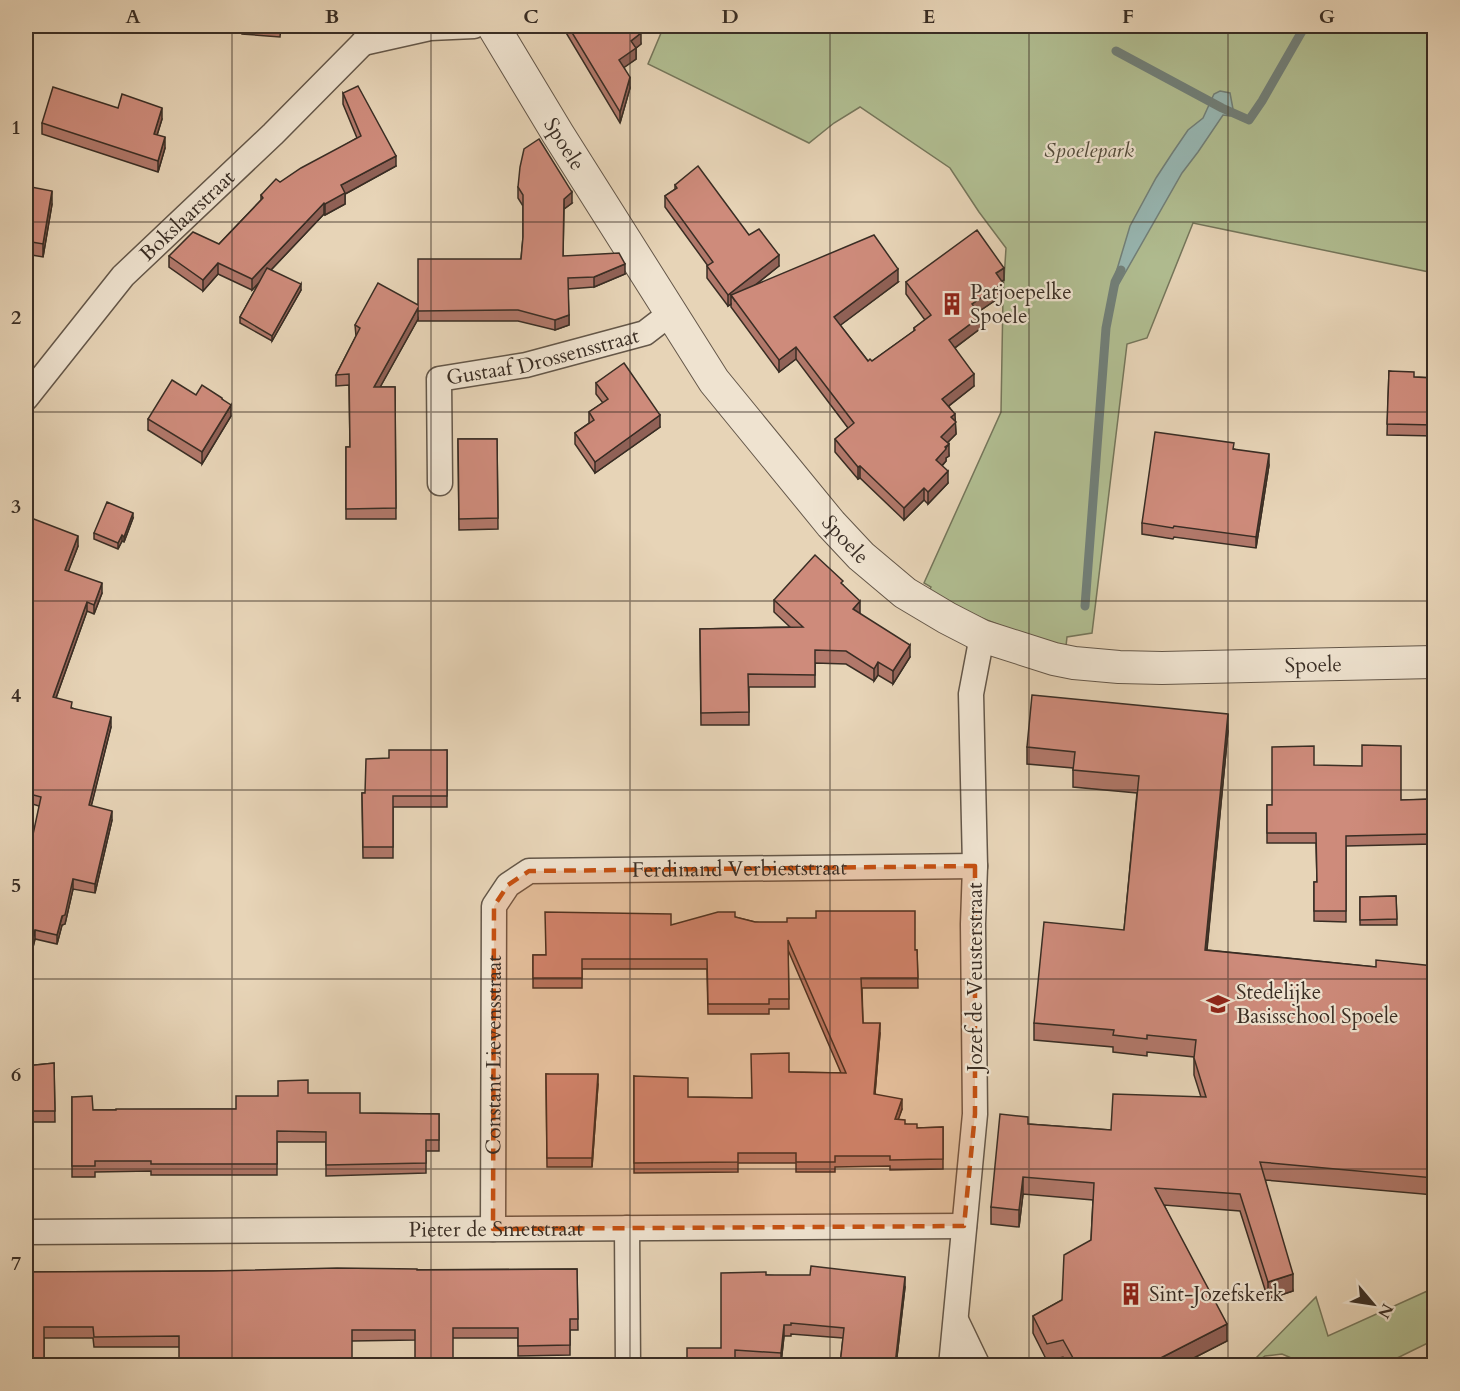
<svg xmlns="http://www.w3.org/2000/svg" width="1460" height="1391" viewBox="0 0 1460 1391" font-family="Cardo,serif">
<rect width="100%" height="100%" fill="#e7d4b7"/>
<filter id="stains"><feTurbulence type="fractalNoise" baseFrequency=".00333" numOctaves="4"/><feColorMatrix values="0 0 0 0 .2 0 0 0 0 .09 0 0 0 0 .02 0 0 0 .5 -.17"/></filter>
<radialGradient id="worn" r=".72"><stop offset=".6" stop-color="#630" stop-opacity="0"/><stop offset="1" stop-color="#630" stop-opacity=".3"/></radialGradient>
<g fill="#b1be92" stroke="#75765b" stroke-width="1.5">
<polygon points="664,26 1434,26 1434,273 1193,223 1147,338 1127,344 1092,633 1067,637 1066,646 1030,637 964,611 929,591 931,587 924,583 1001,412 1003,295 1006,248 979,212 950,168 860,107 834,123 809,143 648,64"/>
<polygon points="1434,1288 1434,1340 1383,1365 1304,1365 1289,1357 1282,1354 1265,1356 1258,1361 1253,1361 1316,1297 1328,1336"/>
</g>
<polygon fill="#97b7b3" stroke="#71807a" stroke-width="1.5" points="1220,91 1230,93 1233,109 1230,116 1223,115 1198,152 1182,173 1117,287 1115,276 1130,226 1156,178 1173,152 1188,130 1203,118 1214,94"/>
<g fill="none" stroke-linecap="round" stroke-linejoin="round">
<g stroke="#71807a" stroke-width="9">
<polyline points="1116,51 1222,108 1249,120 1262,101 1305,26"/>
<polyline points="1085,606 1106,328 1115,282 1121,270"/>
</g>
<g stroke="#645749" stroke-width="27">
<g id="minor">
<polyline points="363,43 430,28 474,26"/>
<path id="s1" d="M 26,398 L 123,276 L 273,134 L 363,43 L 377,26"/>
<path id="s2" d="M 440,483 L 439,379 L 526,365 L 645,333 L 671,313"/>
<polyline points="627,1228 628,1366"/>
<path id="s3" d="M 493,1229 L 494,906 L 508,885 L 529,871 L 975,866"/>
<path id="s4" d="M 26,1232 L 964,1226"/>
<polyline points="956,1320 978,1366"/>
<polyline points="951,1366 975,1114 973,924 975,866 971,694 982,636"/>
</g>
</g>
<g stroke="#645749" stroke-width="34">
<g id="tertiary">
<path id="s5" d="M 493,26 L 558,134 L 714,381 L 831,524 L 861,556 L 905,593 L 947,618 L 982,636 L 1054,659 L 1074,663 L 1119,667 L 1162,668 L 1434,662"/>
</g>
</g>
<use href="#minor" stroke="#efe3d0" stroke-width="24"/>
<use href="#tertiary" stroke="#efe3d0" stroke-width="32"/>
<polyline stroke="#392d24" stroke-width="4.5" stroke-dasharray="10 10" stroke-linecap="butt" points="1416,1366 1434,1356"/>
</g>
<g fill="#b1786a" stroke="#392d24" stroke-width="1.5">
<polygon points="26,26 281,26 280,37 242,34 242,29 151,32 68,31 26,28"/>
<polygon points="562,26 636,26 641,44 636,48 636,59 624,67 630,88 620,123"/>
<polygon points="343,93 396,166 345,194 345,204 325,215 324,214 271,270 301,290 272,341 240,323 240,317 260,281 252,290 218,274 203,291 169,267 169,256 219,244 261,200 261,195 357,138 343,104"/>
<polygon points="118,108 162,119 157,135 165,148 158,172 42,134 42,123"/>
<polygon points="675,185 749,235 779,266 755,285 898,282 840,325 868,361 872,361 914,331 914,328 925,320 906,294 906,282 1004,280 1002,281 1003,295 978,312 981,328 955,348 974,386 949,406 955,421 956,434 947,443 949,456 946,458 946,461 942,466 948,483 928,504 924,500 904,520 860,478 858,479 835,452 835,439 848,428 796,359 779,372 731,307 731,304 728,306 707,278 707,266 708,266 665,207 665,196 675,189"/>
<polygon points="26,186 52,204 43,257 26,254"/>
<polygon points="518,187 572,203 564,209 563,256 625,274 594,287 568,289 569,325 555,330 518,321 418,321 418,319 380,387 395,387 396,519 346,519 346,447 350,447 349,385 336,386 336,375 356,336 355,325 418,305 521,259 523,237 523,206 518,198"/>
<polygon points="1389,371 1414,377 1434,378 1434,436 1387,435"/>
<polygon points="596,383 660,427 595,473 575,444 575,433 589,423 589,412 603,403 596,394"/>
<polygon points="196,395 222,399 231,416 202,464 148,430 148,419"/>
<polygon points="458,439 497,439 498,529 459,530"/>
<polygon points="1234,449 1269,465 1256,548 1174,537 1173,539 1142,534 1142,523"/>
<polygon points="26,516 78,546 68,571 102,593 94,614 87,611 56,698 72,708 111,727 91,806 112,820 95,893 73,889 65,924 62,925 57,944 35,939 26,975 39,806 26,802"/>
<polygon points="133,518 124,542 122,541 118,549 94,539 94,533"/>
<polygon points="843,585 860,614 910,657 893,684 878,675 874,681 846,664 815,663 815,687 749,687 749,725 701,725 700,629 790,627 774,612 774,600"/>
<polygon points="1228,731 1207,950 1376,967 1434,966 1434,1195 1265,1180 1293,1291 1268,1299 1240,1211 1164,1205 1227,1341 1180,1365 1068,1365 1063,1357 1047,1361 1033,1333 1033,1316 1062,1300 1091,1240 1093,1200 1023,1194 1019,1227 991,1224 991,1207 1028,1124 1111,1130 1201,1097 1194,1075 1194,1057 1147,1052 1147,1056 1113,1052 1113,1047 1034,1040 1034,1023 1124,930 1137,793 1073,787 1073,768 1027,764 1027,747"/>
<polygon points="447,750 447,807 393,807 393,858 363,858 362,793 365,793 389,758"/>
<polygon points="1433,799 1433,844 1346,846 1346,922 1314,921 1314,882 1317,882 1316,843 1267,843 1267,805"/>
<polygon points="1396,896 1397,925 1360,925 1360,897"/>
<polygon points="735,917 755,922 917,950 918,988 862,988 863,1023 880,1033 875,1094 902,1109 898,1119 905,1124 917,1128 943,1127 943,1169 890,1170 890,1166 835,1167 835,1172 796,1172 796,1163 738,1163 738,1172 634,1173 634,1076 688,1097 751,1098 789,1072 841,1073 788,950 789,1009 769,1009 769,1014 708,1014 707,969 582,969 582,988 533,988 533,955 546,955 671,925"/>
<polygon points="54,1063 55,1122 26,1122 26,1066"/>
<polygon points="546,1074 598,1084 592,1167 547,1167"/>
<polygon points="308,1093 360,1113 439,1114 439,1151 426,1151 426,1173 326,1176 326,1142 277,1142 277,1175 151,1175 151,1171 95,1172 95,1177 72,1177 72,1097 93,1110 236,1109 278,1096"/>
<polygon points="577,1269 578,1330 570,1330 570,1355 518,1356 518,1338 453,1338 415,1340 352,1341 179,1347 94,1347 93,1338 44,1338 44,1365 26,1365 26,1272"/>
<polygon points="766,1275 905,1287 896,1365 840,1365 843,1338 791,1334 791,1336 784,1336 781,1363 735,1361 721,1348"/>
</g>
<g fill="#906156" stroke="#392d24" stroke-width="1.5">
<polygon points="641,33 641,44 635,49 636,48 636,59 619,71 619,60 631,41"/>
<polygon points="630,77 630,88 620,123 620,112"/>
<polygon points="162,108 162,119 154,145 154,134"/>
<polygon points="165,137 165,148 158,172 158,161"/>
<polygon points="396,156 396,166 345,194 345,204 325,215 325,204 341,185"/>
<polygon points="52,191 52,204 43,257 43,244"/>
<polygon points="572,192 572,203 564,209 564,199"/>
<polygon points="324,203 324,214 252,290 252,279"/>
<polygon points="779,255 779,266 735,301 731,295 731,304 728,306 728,295"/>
<polygon points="218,263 218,274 203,291 203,280"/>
<polygon points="625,264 625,274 594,287 594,277"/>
<polygon points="1004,268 1004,280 996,285 996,273"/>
<polygon points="898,269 898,282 834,330 834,317"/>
<polygon points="1003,283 1003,295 972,316 972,304"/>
<polygon points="301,284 301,290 272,341 272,336"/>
<polygon points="418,308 418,319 374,398 374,387"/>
<polygon points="569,315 569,325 555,330 555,320"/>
<polygon points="981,316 981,328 949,352 949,340"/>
<polygon points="796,347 796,359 779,372 779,360"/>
<polygon points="974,374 974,386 942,411 942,399"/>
<polygon points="231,405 231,416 202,464 202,452"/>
<polygon points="955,414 956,434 941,449 941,437 951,417"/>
<polygon points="660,415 660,427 595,473 595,462"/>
<polygon points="949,444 949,456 946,458 946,461 936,472 936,460"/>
<polygon points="1269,454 1269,465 1256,548 1256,537"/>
<polygon points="860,466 860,478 858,479 858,467"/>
<polygon points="948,471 948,483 928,504 928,492"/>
<polygon points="924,488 924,500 904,520 904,508"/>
<polygon points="133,513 133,518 124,542 124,537"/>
<polygon points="122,535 122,541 118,549 118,543"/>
<polygon points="78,536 78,546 65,580 65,570"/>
<polygon points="102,583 102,593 94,614 94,605"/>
<polygon points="860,601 860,613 853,622 853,609"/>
<polygon points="87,602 87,611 53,706 53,697"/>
<polygon points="910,645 910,657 893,684 893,671"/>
<polygon points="878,662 878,675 874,681 874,669"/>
<polygon points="1228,714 1228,731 1205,967 1205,950"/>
<polygon points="111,717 111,727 89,815 89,805"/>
<polygon points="112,811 112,820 95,893 95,884"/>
<polygon points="73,879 73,889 65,924 62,925 57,944 57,935"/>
<polygon points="35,930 35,939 26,975 26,965"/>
<polygon points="880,1023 880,1033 874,1104 874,1094"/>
<polygon points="598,1074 598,1084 592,1167 592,1158"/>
<polygon points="902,1099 902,1109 895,1129 895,1119"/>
<polygon points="1023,1177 1023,1194 1019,1227 1019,1210"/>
<polygon points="1293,1274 1293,1291 1268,1299 1268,1282"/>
<polygon points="905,1277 905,1287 896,1365 895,1365"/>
<polygon points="1227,1324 1227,1341 1180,1365 1147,1365"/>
<polygon points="784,1325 784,1336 781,1363 781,1353"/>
</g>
<g fill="#ce8b7b" stroke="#392d24" stroke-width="1.5">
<polygon points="568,26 636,26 641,33 631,41 636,48 619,60 630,77 620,112"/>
<polygon points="358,86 396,156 341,185 345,193 325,204 324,203 252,279 218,263 203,280 169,256 193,232 219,244 263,198 261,195 276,179 280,182 301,168 361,136 343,93"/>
<polygon points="53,87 118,108 122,94 162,108 154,134 165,137 158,161 42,123"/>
<polygon points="539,139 572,192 564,199 563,256 619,253 625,264 594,277 568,278 569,315 555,320 518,310 418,311 418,308 374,387 395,387 396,508 346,509 346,447 350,447 349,374 336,375 360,328 355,325 378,283 418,305 418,259 521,259 523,237 523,195 518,187 520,167 524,149"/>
<polygon points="698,166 749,235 759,229 779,255 728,295 707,266 713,262 665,196 677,188 675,185"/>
<polygon points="26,186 52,191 43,244 26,241"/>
<polygon points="977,230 1004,268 996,273 1003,283 972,304 981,316 949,340 974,374 942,399 955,414 951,417 956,422 941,437 949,444 945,447 946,449 936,460 948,471 928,492 924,488 904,508 860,466 858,467 835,439 854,423 796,347 779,360 731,295 874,235 898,269 834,317 868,361 870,359 872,361 915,330 914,328 931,315 906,282"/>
<polygon points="267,268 301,284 272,336 240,317"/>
<polygon points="624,363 660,415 595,462 575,433 594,420 589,412 608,399 596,383"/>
<polygon points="1389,371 1414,372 1414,377 1434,378 1434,425 1387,424"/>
<polygon points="172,380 196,395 202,385 222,398 222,399 231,405 202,452 148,419"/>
<polygon points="1155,432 1234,443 1233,449 1269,454 1256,537 1174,526 1173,528 1142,523"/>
<polygon points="458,439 497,439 498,518 459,519"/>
<polygon points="107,502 133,513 124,537 122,535 118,543 94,533"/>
<polygon points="26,516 78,536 65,570 102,583 94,605 87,602 53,697 72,702 71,708 111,717 89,805 112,811 95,884 73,879 65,915 62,916 57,935 35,930 26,965 26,867 41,797 26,793 26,644 29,634 26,633 26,568 27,563 26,562"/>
<polygon points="815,555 843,581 841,583 860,601 853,609 910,645 893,671 878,662 874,669 846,651 815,650 815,675 748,674 749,712 701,713 700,629 803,627 774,600"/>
<polygon points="1032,695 1228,714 1205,950 1376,967 1376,960 1434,966 1434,1178 1260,1162 1293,1274 1268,1282 1240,1194 1155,1188 1227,1324 1147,1365 1077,1365 1063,1340 1047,1344 1033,1316 1062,1300 1064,1255 1091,1240 1094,1183 1023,1177 1019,1210 991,1207 1000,1114 1028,1117 1028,1124 1111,1130 1113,1094 1206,1097 1194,1058 1196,1040 1147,1035 1147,1039 1113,1035 1114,1030 1034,1023 1044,922 1124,930 1139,776 1073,770 1075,752 1027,747"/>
<polygon points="1362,745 1401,746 1401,800 1433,799 1433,834 1346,836 1346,911 1314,911 1314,882 1317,882 1316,833 1267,833 1267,805 1272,805 1272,747 1314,746 1314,765 1362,766"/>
<polygon points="389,750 447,750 447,796 393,796 393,847 363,847 362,793 365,793 366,759 389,758"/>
<polygon points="1396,896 1397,919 1360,920 1360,897"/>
<polygon points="816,911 915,911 915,950 917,950 918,978 861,978 863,1023 880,1023 874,1094 902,1099 895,1119 905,1120 905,1124 917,1124 917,1128 943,1127 943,1159 890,1160 890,1156 835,1156 835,1162 796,1162 796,1153 738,1153 738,1162 634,1163 634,1076 688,1078 688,1097 752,1098 751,1054 789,1053 789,1072 846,1073 788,940 789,999 769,999 769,1004 708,1004 707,959 582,959 582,978 533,978 533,955 546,955 545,912 671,914 671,925 718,912 735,912 735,917 755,922 787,922 787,918 816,918"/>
<polygon points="54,1063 55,1111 26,1111 26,1066"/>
<polygon points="546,1074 598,1074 592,1158 547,1158"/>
<polygon points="308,1080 308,1093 360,1093 360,1113 439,1114 439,1140 426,1140 426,1163 326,1165 326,1132 277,1131 277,1164 151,1164 151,1161 95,1161 95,1166 72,1166 72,1097 92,1096 93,1110 116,1110 116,1109 236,1109 236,1096 278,1096 278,1081"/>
<polygon points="811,1266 905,1277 895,1365 840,1365 844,1328 791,1323 791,1325 784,1325 781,1353 735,1350 735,1365 687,1365 687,1348 721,1348 721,1273 766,1272 766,1275 810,1275"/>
<polygon points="337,1268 417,1269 417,1270 577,1269 578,1319 570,1319 570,1345 518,1346 518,1328 453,1328 453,1365 415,1365 415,1330 352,1330 352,1365 179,1365 179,1336 94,1337 93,1327 44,1327 44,1359 26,1359 26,1272 213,1271"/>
</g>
<path fill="#c55011" fill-opacity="0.2" stroke="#c55011" stroke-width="4.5" stroke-dasharray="12 8" stroke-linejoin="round" d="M 975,866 L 975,1114 L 964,1226 L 493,1229 L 494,906 L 508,885 L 529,871 Z"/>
<path fill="none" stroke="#392d24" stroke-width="1.5" stroke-opacity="0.55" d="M 232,26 L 232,1366M 431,26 L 431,1366M 630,26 L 630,1366M 830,26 L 830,1366M 1029,26 L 1029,1366M 1228,26 L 1228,1366M 26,222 L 1434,222M 26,412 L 1434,412M 26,601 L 1434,601M 26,790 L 1434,790M 26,979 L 1434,979M 26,1169 L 1434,1169"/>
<defs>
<g id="building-bare" transform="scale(1.8)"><path d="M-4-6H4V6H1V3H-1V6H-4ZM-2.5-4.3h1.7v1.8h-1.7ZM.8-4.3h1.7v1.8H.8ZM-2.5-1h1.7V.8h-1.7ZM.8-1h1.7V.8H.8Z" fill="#8f2418" stroke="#efe3d0" stroke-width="2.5" paint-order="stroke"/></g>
<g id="school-bare" transform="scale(1.8)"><path d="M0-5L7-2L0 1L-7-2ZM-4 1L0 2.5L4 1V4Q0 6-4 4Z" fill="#8f2418" stroke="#efe3d0" stroke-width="2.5" paint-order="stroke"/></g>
</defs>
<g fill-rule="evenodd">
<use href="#building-bare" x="952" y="304"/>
<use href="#school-bare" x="1218" y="1004"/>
<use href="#building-bare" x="1131" y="1294"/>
</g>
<g text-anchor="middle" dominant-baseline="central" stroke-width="4.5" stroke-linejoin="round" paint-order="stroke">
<g font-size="21" fill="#392d24" stroke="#efe3d0">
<text stroke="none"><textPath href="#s5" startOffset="138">Spoele</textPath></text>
<text stroke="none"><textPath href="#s1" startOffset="244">Bokslaarstraat</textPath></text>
<text stroke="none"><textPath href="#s2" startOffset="210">Gustaaf Drossensstraat</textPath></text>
<text stroke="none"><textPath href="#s5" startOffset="624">Spoele</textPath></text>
<text stroke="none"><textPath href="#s5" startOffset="1128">Spoele</textPath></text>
<text stroke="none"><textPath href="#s3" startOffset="584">Ferdinand Verbieststraat</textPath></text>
<text transform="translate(975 977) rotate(-90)">Jozef de Veusterstraat</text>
<text stroke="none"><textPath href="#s3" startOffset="174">Constant Lievensstraat</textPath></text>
<text stroke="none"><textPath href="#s4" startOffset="470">Pieter de Smetstraat</textPath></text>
</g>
<g font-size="21" font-style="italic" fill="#514a3a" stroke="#efe3d0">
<text x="1089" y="150">Spoelepark</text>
</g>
<g font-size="21" fill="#392d24" stroke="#efe3d0" text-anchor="start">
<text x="970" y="292">Patjoepelke<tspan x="970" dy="24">Spoele</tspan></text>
<text x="1236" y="992">Stedelijke<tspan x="1236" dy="24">Basisschool Spoele</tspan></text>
<text x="1149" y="1294">Sint-Jozefskerk</text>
</g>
</g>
<rect width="1460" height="1391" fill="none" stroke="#e7d4b7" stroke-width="66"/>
<g transform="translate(1373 1304) rotate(119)" stroke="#efe3d0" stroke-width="4.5" paint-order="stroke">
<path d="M0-4.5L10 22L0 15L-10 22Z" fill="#392d24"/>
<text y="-9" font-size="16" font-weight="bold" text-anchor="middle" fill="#392d24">N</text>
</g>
<rect x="33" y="33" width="1394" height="1325" fill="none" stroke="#392d24" stroke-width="2"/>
<g font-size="20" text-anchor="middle" font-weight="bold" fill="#392d24">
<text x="133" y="23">A</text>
<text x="332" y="23">B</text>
<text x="531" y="23">C</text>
<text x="730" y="23">D</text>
<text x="929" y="23">E</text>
<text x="1128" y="23">F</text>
<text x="1327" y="23">G</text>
<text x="16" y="134">1</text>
<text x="16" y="324">2</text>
<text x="16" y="513">3</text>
<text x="16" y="702">4</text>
<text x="16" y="892">5</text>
<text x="16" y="1081">6</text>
<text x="16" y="1270">7</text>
</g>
<rect width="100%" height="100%" filter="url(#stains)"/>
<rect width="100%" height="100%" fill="url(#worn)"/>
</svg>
